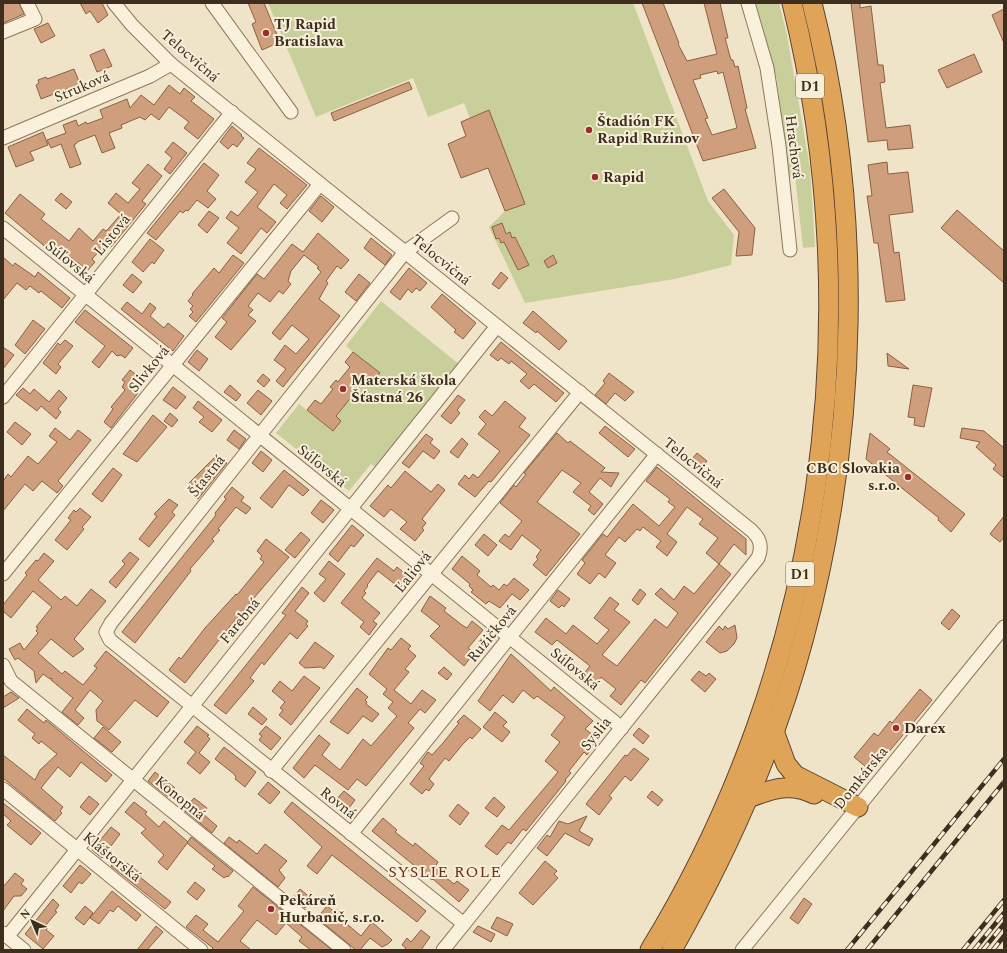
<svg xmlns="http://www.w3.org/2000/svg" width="1007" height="953" viewBox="0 0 1007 953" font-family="Spectral,serif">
<rect width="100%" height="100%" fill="#f0e4c8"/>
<g fill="#c9cf9b">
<polygon points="268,3 633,3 708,201 734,235 731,265 675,279 525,303 489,227 505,211 464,103 428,117 413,78 316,117"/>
<polygon points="756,3 779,3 787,35 810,168 815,247 803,248 795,176 788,177 777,80"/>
<polygon points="381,301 460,365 377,468 371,464 349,491 276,433 299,404 333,431 341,421 336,416 366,379 371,383 379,373 346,346"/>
</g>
<g fill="#cf9f7d" stroke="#8d5f41" fill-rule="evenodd">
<polygon points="3,3 19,3 24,14 3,23"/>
<polygon points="80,3 102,3 108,15 98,23 90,11 86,14"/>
<polygon points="248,3 264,3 280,42 262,50 252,24 256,22"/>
<path d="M 642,3 L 663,3 L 679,43 L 678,44 L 687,61 L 717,54 L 704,3 L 720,3 L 728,38 L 725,38 L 731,60 L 733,60 L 735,67 L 738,66 L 747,108 L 745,109 L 756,148 L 703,161 ZM 717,71 L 718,74 L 723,72 L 737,128 L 712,135 L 705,119 L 708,118 L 693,80 L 701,78 L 700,75 Z"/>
<polygon points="851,3 860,3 860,8 871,6 878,65 883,65 885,82 880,83 886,128 910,125 913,148 888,150 887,140 868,142"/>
<polygon points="1004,9 1004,43 992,15"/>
<polygon points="48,23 55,36 41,43 34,29"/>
<polygon points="104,49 112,66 97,72 90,55"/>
<polygon points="974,54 982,72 947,88 938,70"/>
<polygon points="74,69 80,84 41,99 36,85 39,83 38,80 46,77 47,79"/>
<polygon points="409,82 412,89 334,121 331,113"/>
<polygon points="169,85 180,94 184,88 195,97 191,101 214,119 198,139 184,128 189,122 169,107 159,120 151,114 145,120 140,117 121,125 122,128 109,133 115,148 102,153 95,135 77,142 77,143 74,145 81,164 70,168 61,144 51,148 47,140 66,133 63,125 76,120 78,126 86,122 87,124 103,118 100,110 127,99 130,108 141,95 154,105"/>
<polygon points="489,110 525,204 505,211 488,168 461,178 448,144 466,136 461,122"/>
<polygon points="232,126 242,135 241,136 244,138 237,147 233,144 228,149 220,142"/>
<polygon points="43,132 48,145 30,152 34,160 16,167 8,147"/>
<polygon points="173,142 187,153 170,174 164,169 172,158 165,152"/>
<polygon points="259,148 307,185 287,209 280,203 287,195 274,184 257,207 276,222 267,233 261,228 241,254 227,243 239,228 226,218 231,211 238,216 258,192 245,182 256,169 247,163"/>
<polygon points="887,162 888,174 908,172 913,212 889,215 894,253 899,252 905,300 886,302 878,243 874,243 867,196 872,196 868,165"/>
<polygon points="204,163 219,175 207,191 216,199 208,208 197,200 188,211 186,210 183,213 180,211 156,240 147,233"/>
<polygon points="148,164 162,176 142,201 146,204 111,247 106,244 92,259 95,262 88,270 64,253 60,259 5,213 20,194 45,214 41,219 69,241 79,228 93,241 103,229 106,231 109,228 121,214 108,203 116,193 128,203 140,189 132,183"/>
<polygon points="724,189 755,228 752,255 736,256 739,232 712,198"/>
<polygon points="61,193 72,202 66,209 55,200"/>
<polygon points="321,196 334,207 322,222 309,211"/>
<polygon points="957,210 1004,251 1004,283 941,228"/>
<polygon points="209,211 219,218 207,233 198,225"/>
<polygon points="502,223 506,234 510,232 512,238 515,237 529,265 518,270 504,242 501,243 499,238 496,239 492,227"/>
<polygon points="318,233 349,260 341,269 337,266 326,281 328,283 319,299 340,316 283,387 276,381 286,369 274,360 285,345 296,354 309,339 292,325 280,340 272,333 321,272 317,268 319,267 304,255 291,271 288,281 291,284 283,294 279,291 270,302 258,293 248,306 253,310 248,315 256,321 231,350 215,337 227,322 222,318 257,274 264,279 292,244 303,252"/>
<polygon points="371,238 392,255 385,265 364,248"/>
<polygon points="150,239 164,250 154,264 152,262 143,272 132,262"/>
<polygon points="233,255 244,263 196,322 189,316 193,312 190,309 193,306 188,301 193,295 192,294 214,268 219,273"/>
<polygon points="553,255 557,263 548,268 544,261"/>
<polygon points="3,257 13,266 15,263 35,277 38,272 70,298 62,308 41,291 39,293 30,286 26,290 17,283 3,300"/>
<polygon points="409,268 427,283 420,291 416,288 412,293 408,289 400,300 390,292"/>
<polygon points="501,272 508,278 499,289 492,284"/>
<polygon points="132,274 142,282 133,293 123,285"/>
<polygon points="359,274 370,283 356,301 345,292"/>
<polygon points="442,294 476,323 463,339 454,332 456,330 431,307"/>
<polygon points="127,302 142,314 150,303 156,308 150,316 164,328 168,323 184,336 173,351 121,309"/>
<polygon points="85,310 133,348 125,358 121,355 117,356 112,351 99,368 92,362 105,346 75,322"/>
<polygon points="533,311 567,341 559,350 537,331 536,333 523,323"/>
<polygon points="33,320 45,329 25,354 15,345"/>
<polygon points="65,340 73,346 58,364 61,367 56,374 43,363 58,343 60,345"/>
<polygon points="501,342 564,393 556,402 534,384 529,389 520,381 527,374 511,361 509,364 501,358 498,361 490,355"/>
<polygon points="3,347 14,355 3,369"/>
<polygon points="197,350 208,359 199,371 188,362"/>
<polygon points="353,352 380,373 371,383 366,379 336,416 341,421 333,431 307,410 315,400 321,404 333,389 330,387 336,380 338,382 350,367 345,362"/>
<polygon points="887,353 909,369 888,366"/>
<polygon points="130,370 142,379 134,389 138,393 111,428 104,422 113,409 111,407 125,390 122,387 125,382 122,380"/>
<polygon points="609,373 634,392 625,401 615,393 606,404 595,395 605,383 603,381"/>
<polygon points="263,374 270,380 264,387 257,381"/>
<polygon points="230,385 241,395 236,401 224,392"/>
<polygon points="913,385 932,388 924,427 914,425 915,418 908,417"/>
<polygon points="173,387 186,397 176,409 163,400"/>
<polygon points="23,388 30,394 34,389 49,402 59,390 67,398 58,409 61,412 56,419 41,406 37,411 16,395"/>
<polygon points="258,390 272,401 261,415 247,403"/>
<polygon points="458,395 465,400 457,410 460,413 451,424 441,416"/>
<polygon points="198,401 222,420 212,432 199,422 204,417 193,408"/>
<polygon points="505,401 526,418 519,427 530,435 491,482 489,481 475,497 458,484 465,475 469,479 473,474 478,478 500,451 478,434 486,424 479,417 485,410 492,416"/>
<polygon points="170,413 178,420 172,427 164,421"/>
<polygon points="153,415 167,427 137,462 123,454"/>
<polygon points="15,422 31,434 22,445 7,432"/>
<polygon points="605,426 635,449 628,457 599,433"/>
<polygon points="55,428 70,440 78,430 91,440 58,481 63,486 57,493 42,481 33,491 25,484 3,511 3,481 8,474 11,477 28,456 38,464 57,442 49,436"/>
<polygon points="962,428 984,431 1004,448 1004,478 993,469 996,465 976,447 980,442 960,438"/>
<polygon points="234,430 246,439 239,449 227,440"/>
<polygon points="557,433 568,443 570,441 605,468 601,472 619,473 611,487 600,478 589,492 603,504 594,515 588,510 591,506 573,492 581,483 562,470 537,502 580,534 546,576 533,565 538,559 536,557 541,550 522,535 511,550 499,541 505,534 509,537 522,521 500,503 514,485 516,487 526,474 524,473"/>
<polygon points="870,433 890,449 887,452 965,514 951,532 938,520 939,518 866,459"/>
<polygon points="426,434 433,439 430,443 440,451 434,459 423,451 409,468 402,463"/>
<polygon points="462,438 468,444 458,458 450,452"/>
<polygon points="261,451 272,460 263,472 252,463"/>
<polygon points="697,453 707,461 698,472 688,464"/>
<polygon points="217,455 227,463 198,499 189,491 192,487 188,484"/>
<polygon points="657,467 746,539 746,555 734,544 719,564 706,553 718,538 699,524 703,519 687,507 667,534 677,542 667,556 656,547 661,541 643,527 640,531 637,529 625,542 619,537 605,555 616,563 605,578 599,573 590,584 577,574 585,563 582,560 603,534 607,537 633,504 659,526 675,507 668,502 670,499 646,481"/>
<polygon points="113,468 122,475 102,502 92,494"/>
<polygon points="284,470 309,490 303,496 289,485 272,508 260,498"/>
<polygon points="405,471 431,492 438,484 445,490 422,519 426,523 422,528 424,530 415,541 400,529 407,522 391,509 384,517 370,506 388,485 391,488"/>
<polygon points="232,487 244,497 241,501 251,508 246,514 236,507 218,529 220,530 212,539 214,541 190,569 191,571 135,643 122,632 216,515 215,513 226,499 224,497"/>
<polygon points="169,499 178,505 172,512 175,515 149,547 139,539 157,516 154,514"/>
<polygon points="321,500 334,510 323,523 311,513"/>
<polygon points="80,508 91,517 82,527 84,529 67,550 55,540 71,520 68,518 74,510 76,512"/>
<polygon points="1004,516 1004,537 1000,542 990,534"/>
<polygon points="352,525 364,535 354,547 351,545 338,562 329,554"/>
<polygon points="301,532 310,540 295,558 285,550"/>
<polygon points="484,534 497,545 488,556 475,545"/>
<polygon points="266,539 289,557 230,626 185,683 169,670 179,657 181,659 205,628 236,594 237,595 264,562 260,559 262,556 257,551"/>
<polygon points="130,552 139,559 116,588 109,582 125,564 122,561"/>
<polygon points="44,553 54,561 38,580 61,600 65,596 77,606 91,589 106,601 74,639 84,649 73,657 51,639 38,653 62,674 65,671 83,685 97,668 94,666 106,651 169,702 157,717 135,700 109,730 97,721 96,710 103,701 90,690 75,710 84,718 78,725 62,712 73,698 51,680 52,678 50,679 43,674 36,683 34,671 18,658 15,660 9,649 20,643 24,650 38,633 36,631 38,628 36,627 52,607 33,591 11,618 3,611 3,605 27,575 25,573 36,560 38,561"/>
<polygon points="462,556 480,571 477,575 491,587 493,585 499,590 504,584 507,586 514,578 529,590 520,600 512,594 500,608 489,601 486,604 471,592 473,590 469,586 470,584 452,569"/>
<polygon points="377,558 394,571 397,567 409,577 400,588 378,571 367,585 368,586 364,591 366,593 362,598 380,613 373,621 377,624 369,635 360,627 364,622 341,603"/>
<polygon points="329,561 345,574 324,602 314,593 326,579 319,574"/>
<polygon points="719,564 731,574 645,683 641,680 621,705 610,696 616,689 601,677 594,687 581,677 590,666 557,640 552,645 535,632 546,618 566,634 573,625 597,644 609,630 594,618 610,597 619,604 614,610 630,622 602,655 617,666 655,619 667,628 678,613 655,594 661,588 674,600 684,586 694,594"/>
<polygon points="302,587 309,593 295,611 308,621 306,624 308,626 297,639 290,633 264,665 262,662 250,678 254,681 226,714 214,705 286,615 282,613"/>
<polygon points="640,589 646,594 638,605 632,600"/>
<polygon points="558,590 570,599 564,607 562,605 559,608 550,601"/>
<polygon points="430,596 446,608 444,611 462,625 467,628 472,621 483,630 468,648 474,653 464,666 430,636 440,626 421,611"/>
<polygon points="952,609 960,616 949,630 941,623"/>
<polygon points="735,625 737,638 734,644 727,651 720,653 706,642 719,626 723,630 725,626 728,629"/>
<polygon points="401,638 411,646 408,649 416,656 405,669 409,672 394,690 411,704 422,690 436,700 425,713 420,709 408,723 414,728 366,786 357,779 348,790 315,765 304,778 293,768 319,735 330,744 322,755 340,770 363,739 371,746 397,716 388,708 393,702 383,694 387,689 369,674 388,648 391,650"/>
<polygon points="315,642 334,656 324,669 321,667 305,668 299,663"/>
<polygon points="511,654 551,691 554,687 593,721 585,729 593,735 588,740 594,745 587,755 584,752 569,771 571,773 565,780 566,781 526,831 523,829 511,844 508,842 497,855 485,846 502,825 509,830 558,772 545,761 560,742 551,735 565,717 537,696 534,699 523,690 513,703 503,695 490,711 478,701"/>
<polygon points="444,667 452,674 447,680 438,673"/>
<polygon points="699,671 706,676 709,673 716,679 705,692 691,680"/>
<polygon points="304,676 320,688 291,725 279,715 283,710 280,708 285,702 272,691 280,681 292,691"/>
<polygon points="357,688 368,697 365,700 367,702 366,704 379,714 372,722 363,716 348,734 330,722"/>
<polygon points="920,689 932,700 872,772 854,757 874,733 878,736 890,721 892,723"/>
<polygon points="11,692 19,698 3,708 3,697"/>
<polygon points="253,707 267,719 262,725 248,714"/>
<polygon points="27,709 44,723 46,720 112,775 106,782 81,762 70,777 58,767 41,788 63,807 60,811 62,813 55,821 3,778 3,755 35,780 40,770 57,754 41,741 39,744 32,738 35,734 18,720"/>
<polygon points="495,712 507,722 503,726 510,732 502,742 483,727"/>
<polygon points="464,715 481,729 472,739 470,737 463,744 449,761 445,758 429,779 434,784 429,791 426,789 422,794 410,784 424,766 420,763 428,752 432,755 443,743 459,723 457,722"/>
<polygon points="197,726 209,735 207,736 210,739 199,753 210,762 200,774 187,763 196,752 184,742"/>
<polygon points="266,726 281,738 271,750 259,740 262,736 259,734"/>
<polygon points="103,727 121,742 112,752 94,738"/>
<polygon points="639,728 649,736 643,744 633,735"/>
<polygon points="224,747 256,772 245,787 235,779 236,777 234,774 215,759"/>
<polygon points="634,748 649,759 631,781 625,776 609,796 612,798 599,815 586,804 625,755 627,756"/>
<polygon points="155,772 175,788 168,797 148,781"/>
<polygon points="268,782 280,792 270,804 258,794"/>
<polygon points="344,791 355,800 346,812 334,802"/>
<polygon points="652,791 663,800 658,806 647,797"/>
<polygon points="89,796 99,804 90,815 80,807"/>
<polygon points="494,797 505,807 497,817 485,808"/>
<polygon points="194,798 207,808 203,814 217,826 212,833 184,810"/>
<polygon points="134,802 147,812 145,814 159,827 164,821 188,842 167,870 158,862 164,855 141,833 146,829 125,812"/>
<polygon points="292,802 426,911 417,922 332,855 317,874 307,866 322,847 284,812"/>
<polygon points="3,803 41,833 31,845 7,825 11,821 3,814"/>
<polygon points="458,804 469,813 460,825 449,816"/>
<polygon points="587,816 579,831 593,839 589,846 565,833 547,856 537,848 547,835 550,837 559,821 568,824"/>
<polygon points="383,818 397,830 395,832 413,846 415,843 438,862 436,865 441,869 439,872 454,884 457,881 469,890 459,902 433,879 432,880 372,831"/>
<polygon points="111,827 120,834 102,858 92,850"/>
<polygon points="191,837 233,871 228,877 227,876 224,878 212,869 215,866 187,843"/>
<polygon points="229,837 237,843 239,840 257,854 265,844 287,861 279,870 285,878 278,887 224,843"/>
<polygon points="117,859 125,865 127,863 142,875 140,877 171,902 165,909 111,866"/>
<polygon points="545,861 557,871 554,874 558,878 533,905 519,893"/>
<polygon points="80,865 91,874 82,884 79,882 71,893 63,886"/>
<polygon points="15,873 24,880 21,884 27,889 21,896 14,896 3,911 3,887"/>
<polygon points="195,882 205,890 197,900 187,892"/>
<polygon points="253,887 331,949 330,950 311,950 299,941 302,937 286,923 276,935 257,920 240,941 251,950 211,950 213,948 186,927 196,915 208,924 203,930 218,942 244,911 238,906"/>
<polygon points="300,889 312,899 305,908 293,898"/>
<polygon points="112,891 141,915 136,921 118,906 113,912 110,910 99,924 90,918"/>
<polygon points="804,898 812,904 798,924 790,918"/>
<polygon points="53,899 59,905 55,911 57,912 45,926 48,928 46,930 54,936 43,949 25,934"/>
<polygon points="85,906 93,913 84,925 75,918"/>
<polygon points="327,906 336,913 338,909 345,915 341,919 361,936 372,922 392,940 388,944 382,947 370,938 360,950 356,950 317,918"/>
<polygon points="497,917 513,924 507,936 491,928"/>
<polygon points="156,926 163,932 147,950 137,950"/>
<polygon points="478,926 495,934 491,942 473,932"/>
<polygon points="421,930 430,937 421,950 404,950 406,948 402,945 407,938 411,942"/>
</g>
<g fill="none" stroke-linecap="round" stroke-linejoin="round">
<g stroke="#8d765c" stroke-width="15">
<g id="minor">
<path d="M 114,3 L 132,25 L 171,64 L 751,530 C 760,538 763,546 758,558 L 443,950"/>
<polyline points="212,3 291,112"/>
<polyline points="748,3 767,68 779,146 790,250"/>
<polyline points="3,32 35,19 27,3"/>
<polyline points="3,138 150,76 171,64"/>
<polyline points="452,218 405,252 111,623 106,632 110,640 464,924"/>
<polyline points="3,228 622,728"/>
<polyline points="3,397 232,112"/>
<polyline points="3,574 320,184"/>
<polyline points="3,665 11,681 344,950"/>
<polyline points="271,771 580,392"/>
<polyline points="3,789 201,950"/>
<polyline points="351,834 657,454"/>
<polyline points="3,933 24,950"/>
<polyline points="7,937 497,326"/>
<polyline points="742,950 1004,627"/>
</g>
</g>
<g stroke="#5b4430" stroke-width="21">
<g id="highway">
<polyline points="774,731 786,764 795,775 858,807"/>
<path d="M 748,798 C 772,789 790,782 814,794"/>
<path d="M 650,950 C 822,669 871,322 792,3"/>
<path d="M 672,950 C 728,851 775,747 804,637 C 859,432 864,209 812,3"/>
</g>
</g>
<use href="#minor" stroke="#faf1dc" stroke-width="13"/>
<use href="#highway" stroke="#e0a458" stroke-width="19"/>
<g stroke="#3d2e20" stroke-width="4.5">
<g id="rail">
<polyline points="847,950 1004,759"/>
<polyline points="867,950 1004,782"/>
<polyline points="963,950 1004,900"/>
<polyline points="974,950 1004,913"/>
<polyline points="983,950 1004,924"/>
<polyline points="993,950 1004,936"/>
</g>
</g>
<use href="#rail" stroke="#f7eed8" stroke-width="3" stroke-dasharray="9" stroke-linecap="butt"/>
</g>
<g fill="#9e2a2b" stroke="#f7eed8" stroke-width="1.5">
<circle cx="266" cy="33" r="4"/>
<circle cx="589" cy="130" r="4"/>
<circle cx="595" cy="177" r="4"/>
<circle cx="343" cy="389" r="4"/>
<circle cx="908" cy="477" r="4"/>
<circle cx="896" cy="728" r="4"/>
<circle cx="271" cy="909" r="4"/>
</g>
<g text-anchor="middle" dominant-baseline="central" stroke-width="4" stroke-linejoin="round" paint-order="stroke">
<g fill="#f7eed8" stroke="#756857" stroke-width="1">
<rect x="796" y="74" width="28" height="24" rx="3"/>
<rect x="786" y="562" width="28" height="24" rx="3"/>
</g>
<g font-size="14" font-weight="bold" fill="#3d2e20">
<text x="810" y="86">D1</text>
<text x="800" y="574">D1</text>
</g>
<g font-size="15" font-weight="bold" fill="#3d2e20" stroke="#f7eed8" text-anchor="start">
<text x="274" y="24">TJ Rapid<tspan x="274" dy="17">Bratislava</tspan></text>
<text x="597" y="121">Štadión FK<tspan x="597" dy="17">Rapid Ružinov</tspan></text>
<text x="603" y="177">Rapid</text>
<text x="351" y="380">Materská škola<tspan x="351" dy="17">Šťastná 26</tspan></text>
<text x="900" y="468" text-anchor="end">CBC Slovakia<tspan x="900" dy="17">s.r.o.</tspan></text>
<text x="904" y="728">Darex</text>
<text x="279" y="900">Pekáreň<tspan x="279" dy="17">Hurbanič, s.r.o.</tspan></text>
</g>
<g font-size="15" fill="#3d2e20" stroke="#f7eed8">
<text transform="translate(190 56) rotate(41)">Telocvičná</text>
<text transform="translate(82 87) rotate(-23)">Struková</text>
<text transform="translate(794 147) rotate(83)">Hrachová</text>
<text transform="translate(112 235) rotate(-51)">Listová</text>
<text transform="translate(441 260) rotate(39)">Telocvičná</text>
<text transform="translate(70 262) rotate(39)">Súľovská</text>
<text transform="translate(149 369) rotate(-51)">Slivková</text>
<text transform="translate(693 463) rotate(39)">Telocvičná</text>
<text transform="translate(322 466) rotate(39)">Súľovská</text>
<text transform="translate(207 476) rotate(-52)">Šťastná</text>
<text transform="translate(413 572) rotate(-51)">Ľaliová</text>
<text transform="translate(240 621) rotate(-51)">Farebná</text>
<text transform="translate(492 634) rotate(-51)">Ružičková</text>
<text transform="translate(575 669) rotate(39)">Súľovská</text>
<text transform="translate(596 734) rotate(-51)">Syslia</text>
<text transform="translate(861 778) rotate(-51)">Domkárska</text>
<text transform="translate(180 798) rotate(39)">Konopná</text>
<text transform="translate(338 803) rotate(38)">Rovná</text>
<text transform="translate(112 857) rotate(39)">Kláštorská</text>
</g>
<g font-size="16" letter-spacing="1" fill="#6b2e1e" stroke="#f7eed8">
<text x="445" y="872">SYSLIE ROLE</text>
</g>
</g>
<rect width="1007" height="953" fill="none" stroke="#3d2e20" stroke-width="8"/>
<g transform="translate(32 921) rotate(316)" stroke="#f7eed8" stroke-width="3" paint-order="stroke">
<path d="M0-3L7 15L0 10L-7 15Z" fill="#3d2e20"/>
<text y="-6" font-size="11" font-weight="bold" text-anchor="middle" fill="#3d2e20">N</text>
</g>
</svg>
